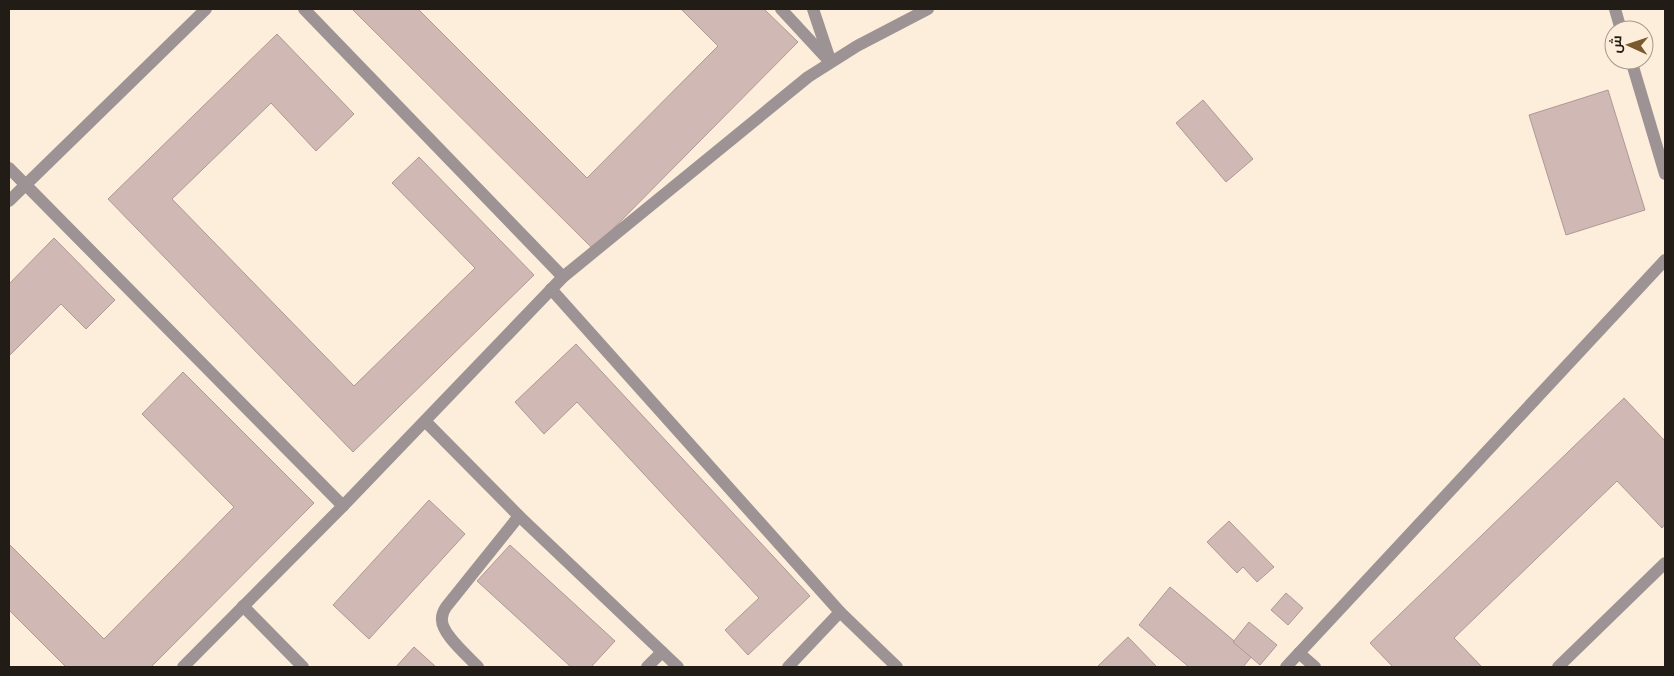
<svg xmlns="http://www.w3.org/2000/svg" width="1674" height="676" viewBox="0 0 1674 676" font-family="'Crimson Pro',Cairo,serif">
<rect width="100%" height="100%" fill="#fdeddb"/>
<g fill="#d0b8b4" stroke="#b09895">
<polygon points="352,9 418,9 587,178 718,46 681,9 764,9 798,42 593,249"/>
<polygon points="277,34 354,114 316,151 271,103 172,199 354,386 475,268 392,183 419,157 534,275 353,452 108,199"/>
<polygon points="1608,90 1645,210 1566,235 1529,115"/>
<polygon points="1203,100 1253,159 1226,182 1176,123"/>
<polygon points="54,238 115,300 86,329 61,304 9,356 9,284"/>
<polygon points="576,344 810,596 748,655 725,630 759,598 577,402 544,434 515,402"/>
<polygon points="183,372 314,503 151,667 66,667 9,610 9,544 104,639 234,507 142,414"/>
<polygon points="1624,398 1665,441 1665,524 1662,528 1617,481 1454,638 1482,667 1393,667 1370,643"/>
<polygon points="429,500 465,534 369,639 333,605"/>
<polygon points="1229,521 1274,567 1257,582 1243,567 1237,573 1207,542"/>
<polygon points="510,545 615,641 591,667 571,667 477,581"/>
<polygon points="1170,587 1252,656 1243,667 1189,667 1139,625"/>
<polygon points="1286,593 1303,608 1288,625 1271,610"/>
<polygon points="1249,622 1277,645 1260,665 1233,642"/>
<polygon points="1128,637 1157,667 1097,667"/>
<polygon points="414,647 436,667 396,667"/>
</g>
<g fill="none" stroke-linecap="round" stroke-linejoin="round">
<g stroke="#9d9395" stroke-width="12">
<polyline points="304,9 563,277"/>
<polyline points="781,9 830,62"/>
<polyline points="813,9 829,57"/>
<polyline points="9,168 343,506"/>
<polyline points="9,201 206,9"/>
<polyline points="551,289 840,612"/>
<polyline points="425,421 519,516 678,667"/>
<polyline points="243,606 303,667"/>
<polyline points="1299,653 1315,667"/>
<polyline points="183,667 343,506 563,277 808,77 857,46 928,9"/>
<path d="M 478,667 C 468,656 440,633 442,618 C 442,614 444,610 446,607 L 519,516"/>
<polyline points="647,667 662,652"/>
<polyline points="788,667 840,612 897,667"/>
<polyline points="1286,667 1665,260"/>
<polyline points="1558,667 1665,563"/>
</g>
<g stroke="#9d9395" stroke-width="12">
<polyline points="1615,9 1621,30"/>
<polyline points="1631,60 1665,174"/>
</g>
</g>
<rect width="1674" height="676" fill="none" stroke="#211c15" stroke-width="20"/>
<g transform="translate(1629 45) rotate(273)"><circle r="24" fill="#fdeddb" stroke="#a5998c"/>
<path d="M0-4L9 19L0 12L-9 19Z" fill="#785a2e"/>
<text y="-8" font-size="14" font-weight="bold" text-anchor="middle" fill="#211c15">ش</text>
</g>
</svg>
